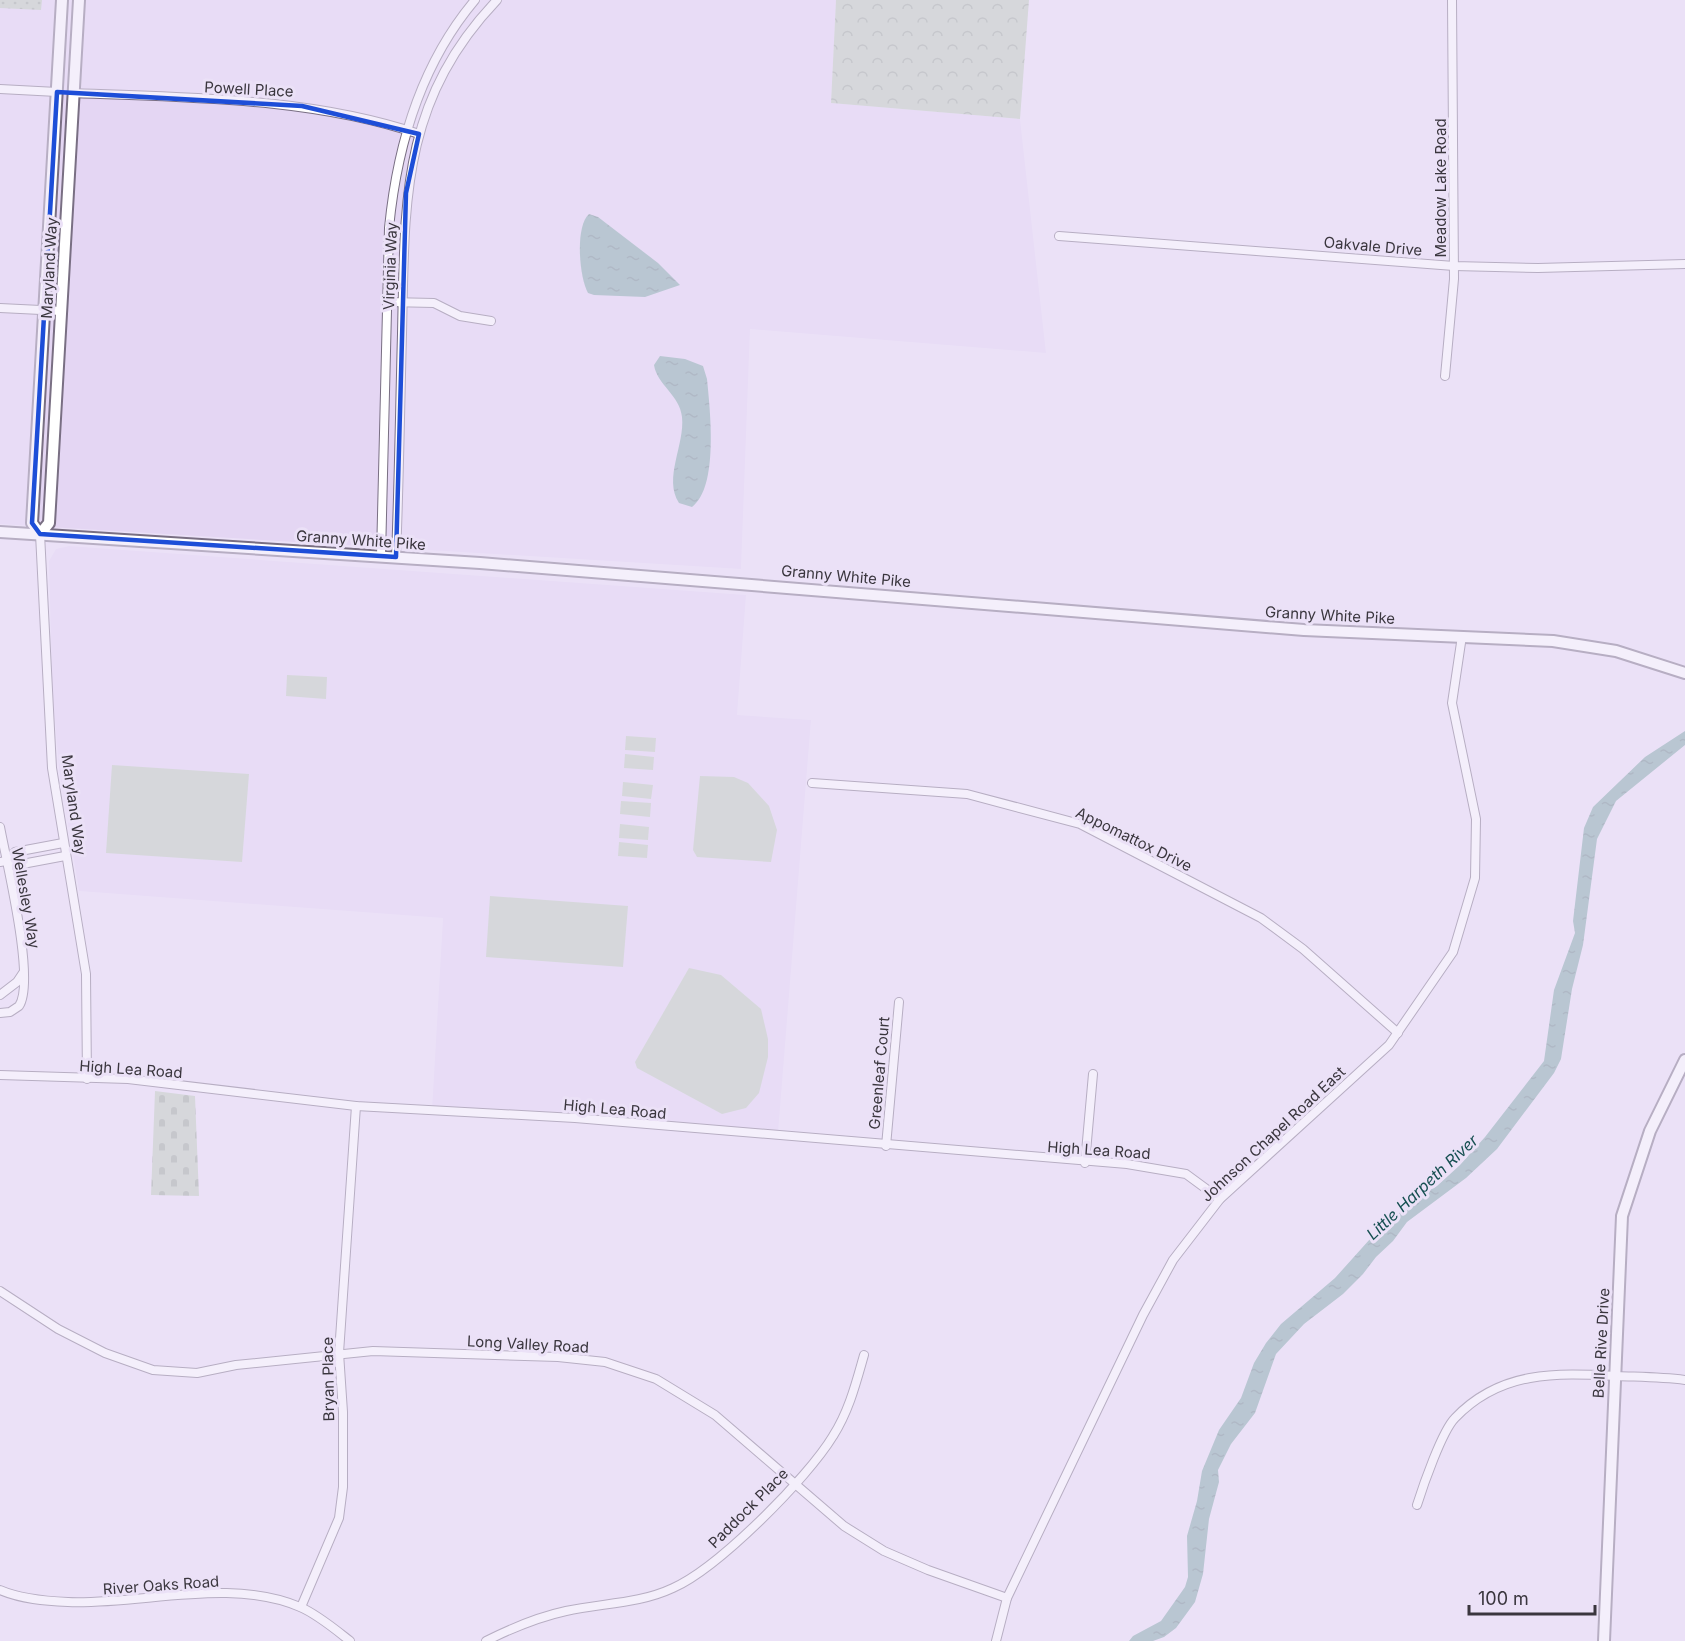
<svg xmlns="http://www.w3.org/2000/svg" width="1685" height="1641" viewBox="0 0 1685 1641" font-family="Inter,sans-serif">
<defs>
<pattern id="green-dots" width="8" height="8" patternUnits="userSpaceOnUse" patternTransform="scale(1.5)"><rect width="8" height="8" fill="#bccbb9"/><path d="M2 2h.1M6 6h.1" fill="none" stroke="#9aa698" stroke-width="1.8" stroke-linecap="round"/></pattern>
<pattern id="forest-crowns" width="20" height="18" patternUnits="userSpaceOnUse" patternTransform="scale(1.5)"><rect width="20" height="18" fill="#bccbb9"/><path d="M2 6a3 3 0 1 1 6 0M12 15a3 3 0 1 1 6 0" fill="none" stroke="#9aa698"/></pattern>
<pattern id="cemetery-stones" width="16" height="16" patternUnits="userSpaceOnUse" patternTransform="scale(1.5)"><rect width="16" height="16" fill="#bccbb9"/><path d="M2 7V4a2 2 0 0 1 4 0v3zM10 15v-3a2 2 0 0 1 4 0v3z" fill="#9aa698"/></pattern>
<pattern id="water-ripples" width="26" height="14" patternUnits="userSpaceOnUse" patternTransform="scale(1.5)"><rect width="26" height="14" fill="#7da4a5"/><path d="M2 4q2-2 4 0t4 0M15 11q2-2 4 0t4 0" fill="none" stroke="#678688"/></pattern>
</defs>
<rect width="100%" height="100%" fill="#ebe1f7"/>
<g fill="#e4d6f3">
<polygon points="0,0 836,0 831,103 1020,119 1046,353 750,329 741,569 0,524"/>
<polygon points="69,546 746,595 737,715 811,720 778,1133 432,1110 443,918 79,891 59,769 52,684 49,561 56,549"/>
</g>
<polygon fill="url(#green-dots)" points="0,0 42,0 41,10 0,8"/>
<polygon fill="url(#forest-crowns)" points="836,0 1029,0 1020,119 831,103"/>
<polygon fill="url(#cemetery-stones)" points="155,1091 195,1096 199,1196 151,1195"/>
<g fill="#bccbb9">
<polygon points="287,675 327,677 326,699 286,696"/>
<polygon points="626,736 656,738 655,752 625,750"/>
<polygon points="625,754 654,757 653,770 624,768"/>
<polygon points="112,765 249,774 242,862 106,853"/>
<polygon points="700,776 734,777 748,783 769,806 777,830 771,862 697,857 693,850"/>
<polygon points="623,782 653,785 651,799 622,796"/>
<polygon points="621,801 651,803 650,817 620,814"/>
<polygon points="620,824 649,827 648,840 619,838"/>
<polygon points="619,842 648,845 647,858 618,856"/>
<polygon points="490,896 628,906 623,967 486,957"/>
<polygon points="689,968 721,975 761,1009 768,1039 768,1057 759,1093 746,1108 722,1114 637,1068 635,1062"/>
</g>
<g fill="url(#water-ripples)">
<path d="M 589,214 L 598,217 L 658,263 L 680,285 L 645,297 L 594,295 L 588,293 C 579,277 575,226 589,214 Z"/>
<path d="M 660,356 L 685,359 L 703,366 L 707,379 C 710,410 719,487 692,507 L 679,503 C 663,478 685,445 682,417 C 680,395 657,385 654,365 Z"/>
<polygon points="1685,731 1685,745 1616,801 1597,839 1583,945 1572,989 1561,1059 1554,1073 1497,1149 1466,1178 1407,1222 1393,1241 1376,1257 1363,1274 1343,1294 1304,1324 1276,1354 1255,1413 1231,1444 1218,1470 1219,1482 1209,1519 1203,1574 1195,1602 1176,1628 1164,1637 1153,1641 1129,1641 1133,1636 1161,1621 1185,1587 1188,1577 1187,1536 1197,1501 1202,1471 1219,1430 1241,1398 1254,1363 1266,1343 1281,1324 1335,1278 1370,1239 1416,1198 1437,1186 1460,1165 1485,1137 1544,1061 1554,990 1575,933 1573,921 1584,828 1593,807 1645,757"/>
</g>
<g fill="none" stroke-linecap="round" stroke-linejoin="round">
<g stroke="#796f83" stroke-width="10">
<g id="street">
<polyline points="0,89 57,92"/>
<path d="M 74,93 C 189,98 309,97 419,134"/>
<polyline points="1059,236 1454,266 1538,268 1685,264"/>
<polyline points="388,302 434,303 460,316 491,321"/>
<polyline points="0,308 61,311"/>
<polyline points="1445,376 1454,279 1452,0"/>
<polyline points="40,534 52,768 86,974 87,1079"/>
<path d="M 381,556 L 389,228 C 397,146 421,64 475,0"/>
<path d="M 396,557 C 399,483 400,409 402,334 C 405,203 400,102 497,0"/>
<polyline points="812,783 967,794 1080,824 1261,918 1303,949 1398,1033"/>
<path d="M 0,827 C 6,860 36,981 19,1006 L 10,1012 L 0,1013"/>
<polyline points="6,861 15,852 63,843"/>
<polyline points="0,862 6,861 17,865 65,856"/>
<polyline points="0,995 17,982 23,973"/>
<polyline points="0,1075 128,1079 356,1106 575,1118 1127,1164 1186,1174 1220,1199"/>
<polyline points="886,1146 899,1002"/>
<polyline points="1085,1163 1093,1074"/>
<polyline points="0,1291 58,1329 105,1353 153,1370 197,1373 236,1365 373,1351 558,1357 605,1362 656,1379 715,1415 844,1526 884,1551 928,1570 1007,1598"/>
<path d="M 1417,1505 C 1423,1486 1442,1431 1455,1418 C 1501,1370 1556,1373 1617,1376 C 1640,1377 1662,1377 1685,1380"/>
<path d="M 0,1590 C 21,1599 45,1601 68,1602 C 142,1605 230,1577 300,1607 C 317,1614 336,1630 350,1641"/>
<polyline points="301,1607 339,1518 343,1487 343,1412 339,1353 356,1106"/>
<path d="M 486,1641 C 512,1628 538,1617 566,1611 C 602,1603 639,1604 673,1588 C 718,1568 807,1479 833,1436 C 849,1411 856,1383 864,1355"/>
<polyline points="996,1641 1007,1598 1143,1315 1173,1260 1220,1199 1389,1045 1453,952 1475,878 1476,819 1452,703 1462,636"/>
</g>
</g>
<g stroke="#796f83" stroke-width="14">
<g id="secondary">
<polyline points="0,532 480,563 1304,630 1553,641 1616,651 1685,673"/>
<polyline points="40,534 49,523 79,0"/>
<polyline points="40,534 32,523 62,0"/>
<polyline points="1604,1641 1622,1216 1650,1131 1685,1060"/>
</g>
</g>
<use href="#street" stroke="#fff" stroke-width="8"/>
<use href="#secondary" stroke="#fff" stroke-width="10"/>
</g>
<path d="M0 0H1685V1641H0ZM 57,92 L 302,106 L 419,134 L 406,193 L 396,557 L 40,534 L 32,523 Z" fill="#ebe1f7" fill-opacity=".55" fill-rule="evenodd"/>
<path fill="none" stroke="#1d4ed8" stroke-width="4.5" stroke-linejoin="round" d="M 57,92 L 302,106 L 419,134 L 406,193 L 396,557 L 40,534 L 32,523 Z"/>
<g text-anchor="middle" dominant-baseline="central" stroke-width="6" stroke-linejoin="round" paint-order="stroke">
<g font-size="15" fill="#3a363e" stroke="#ebe1f7">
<text transform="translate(249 89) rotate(3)">Powell Place</text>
<text transform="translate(1440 188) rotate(-90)">Meadow Lake Road</text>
<text transform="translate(1373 246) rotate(5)">Oakvale Drive</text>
<text transform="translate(390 266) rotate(-88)">Virginia Way</text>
<text transform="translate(49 268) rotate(-87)">Maryland Way</text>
<text transform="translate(361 540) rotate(4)">Granny White Pike</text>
<text transform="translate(846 576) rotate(5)">Granny White Pike</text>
<text transform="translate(1330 615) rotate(3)">Granny White Pike</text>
<text transform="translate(74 805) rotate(82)">Maryland Way</text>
<text transform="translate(1134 839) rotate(26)">Appomattox Drive</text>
<text transform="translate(26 898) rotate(80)">Wellesley Way</text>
<text transform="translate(131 1069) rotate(4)">High Lea Road</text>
<text transform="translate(879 1073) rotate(-85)">Greenleaf Court</text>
<text transform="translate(615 1109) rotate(5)">High Lea Road</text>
<text transform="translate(1273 1134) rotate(-43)">Johnson Chapel Road East</text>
<text transform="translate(1099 1150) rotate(4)">High Lea Road</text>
<text transform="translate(1601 1343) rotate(-87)">Belle Rive Drive</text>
<text transform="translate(528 1344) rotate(3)">Long Valley Road</text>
<text transform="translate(328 1379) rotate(-91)">Bryan Place</text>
<text transform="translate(748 1508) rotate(-45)">Paddock Place</text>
<text transform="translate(161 1585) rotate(-4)">River Oaks Road</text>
</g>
<g font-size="16" font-style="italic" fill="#164f51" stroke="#ebe1f7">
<text transform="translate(1422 1187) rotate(-43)">Little Harpeth River</text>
</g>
</g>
<path d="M1469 1605v9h126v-9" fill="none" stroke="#3a363e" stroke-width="3"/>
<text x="1478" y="1605" font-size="18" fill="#3a363e" stroke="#ebe1f7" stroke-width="4.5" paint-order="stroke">100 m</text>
</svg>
